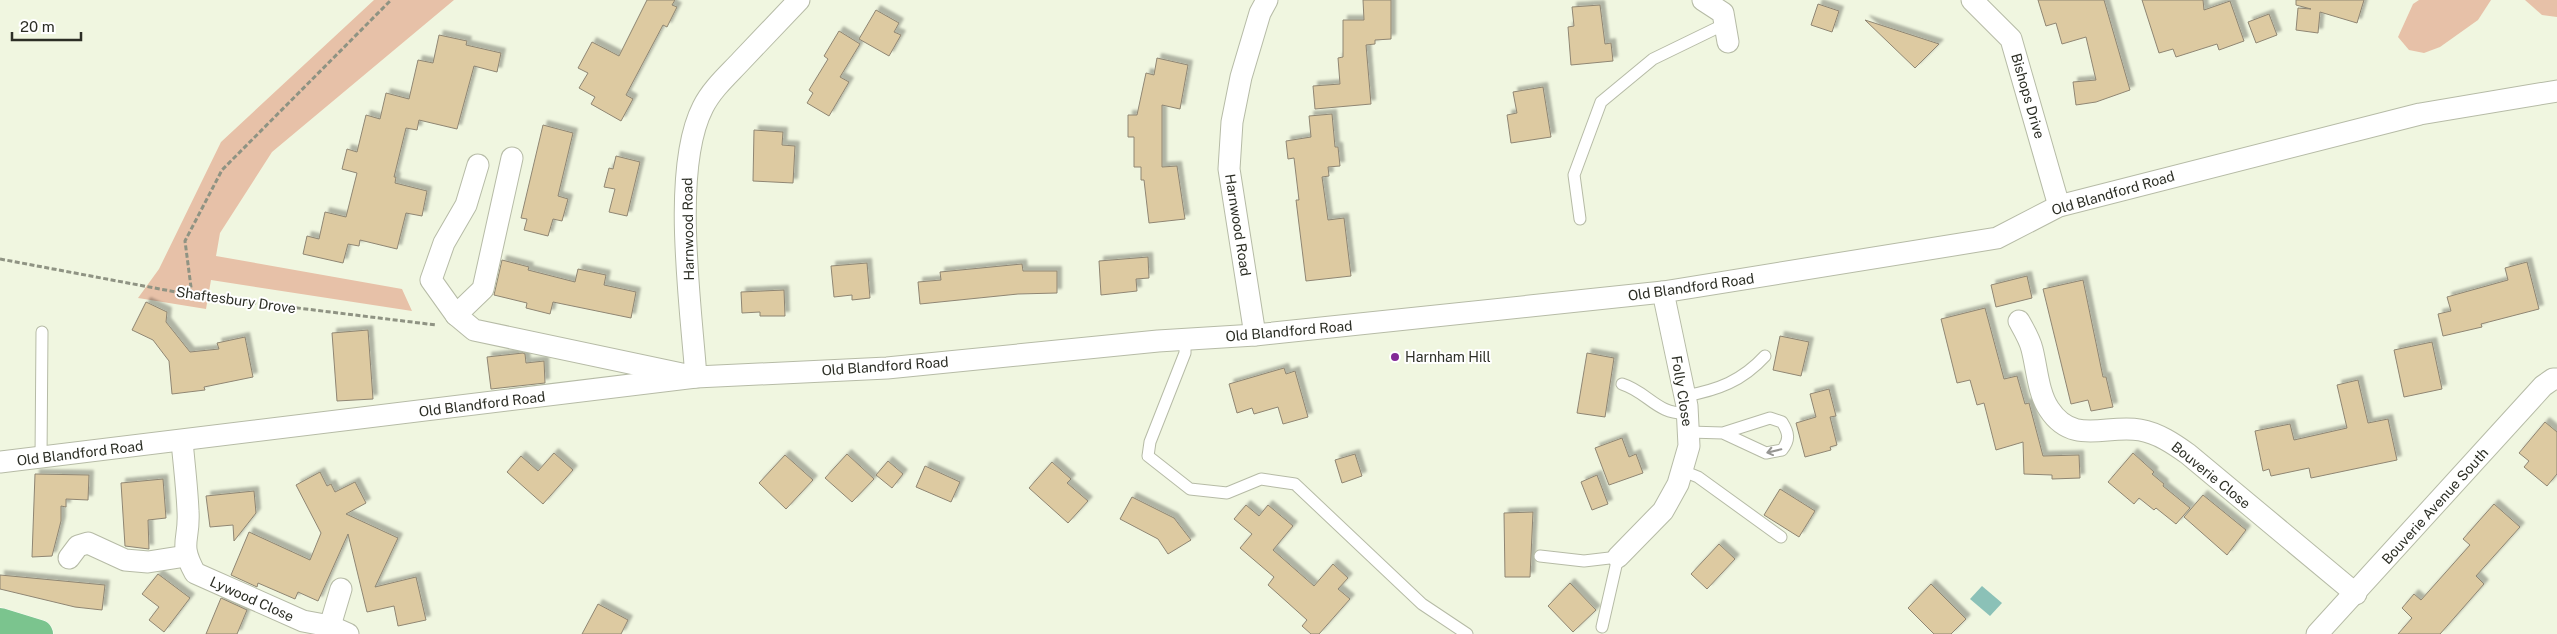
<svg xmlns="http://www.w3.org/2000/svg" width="2557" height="634" viewBox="0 0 2557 634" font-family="'Public Sans',sans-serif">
<defs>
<filter id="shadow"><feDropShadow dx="4.5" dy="-4.5" stdDeviation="1" flood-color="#0004"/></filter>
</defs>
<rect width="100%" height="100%" fill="#f0f6e0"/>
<g fill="#e7c1a8">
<polygon points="374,0 454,0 272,152 220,233 216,256 402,289 412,311 211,280 206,309 138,298 159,269 221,142"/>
<polygon points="2419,0 2491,0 2478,20 2440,47 2424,53 2409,50 2398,37 2413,4"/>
<polygon points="2525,0 2557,0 2557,17 2542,15"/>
</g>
<polygon fill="#8bc1b7" points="1982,586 2002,603 1990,616 1970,599"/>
<g fill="#ddcaa1" stroke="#8f8673" filter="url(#shadow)">
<polygon points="647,0 675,0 672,5 677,7 667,27 663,25 626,95 633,99 621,121 591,104 595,97 579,88 588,73 578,68 592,42 619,56"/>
<polygon points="1363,0 1391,0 1391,39 1375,40 1375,44 1366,45 1371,104 1315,109 1313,86 1340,84 1338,58 1343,57 1343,20 1364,20"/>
<polygon points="2038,0 2104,0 2130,90 2096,102 2076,105 2073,82 2096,80 2086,37 2062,44 2056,23 2046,26"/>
<polygon points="2142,0 2203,0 2204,10 2230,1 2244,41 2219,50 2217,44 2176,57 2173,49 2159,53"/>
<polygon points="2296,0 2364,0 2357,23 2320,12 2318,33 2296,30 2298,8 2311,9 2296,5"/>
<polygon points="1818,4 1839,11 1832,32 1811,25"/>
<polygon points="1600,5 1605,44 1611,43 1613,61 1571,65 1568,27 1574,26 1572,7"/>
<polygon points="876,10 899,23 894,32 901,35 889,56 859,39"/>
<polygon points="2269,14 2277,35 2256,43 2248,22"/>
<polygon points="1865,20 1939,44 1915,68"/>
<polygon points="839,31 860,44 840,77 849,82 829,116 807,103 813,93 809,90 828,59 824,56"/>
<polygon points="439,35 467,41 466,45 501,53 497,72 474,66 457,129 419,120 417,130 406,128 394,177 396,177 395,183 427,191 422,216 406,213 397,249 360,240 359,246 348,244 343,263 303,254 307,236 319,239 325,212 346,217 357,173 342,169 347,149 357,152 366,115 380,119 386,93 409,99 418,60 433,63"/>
<polygon points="1157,58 1188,65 1180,109 1162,105 1162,167 1177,166 1185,219 1149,223 1144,180 1141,180 1141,167 1134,167 1134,137 1128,137 1128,115 1137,115 1146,73 1154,75"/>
<polygon points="1543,87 1551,137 1511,143 1507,115 1517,113 1513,92"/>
<polygon points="1332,114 1335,147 1338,147 1340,166 1328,167 1329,176 1322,177 1328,220 1344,218 1351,276 1306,281 1296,200 1299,200 1294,158 1288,159 1286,141 1311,137 1309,116"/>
<polygon points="543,125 573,133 558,196 568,199 562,221 553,219 548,236 524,230 527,219 521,218"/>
<polygon points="754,130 783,132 782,145 795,146 793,183 753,181"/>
<polygon points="616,156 640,162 627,216 609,212 615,189 604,187 609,168 613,169"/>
<polygon points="1148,257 1149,278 1136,279 1137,291 1101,295 1099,261"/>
<polygon points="502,260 529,267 528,270 575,282 578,269 606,275 604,285 636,292 631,318 553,302 550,314 526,308 527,303 494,295"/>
<polygon points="2527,262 2539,309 2481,324 2482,327 2443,336 2438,314 2451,311 2447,297 2508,280 2505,268"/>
<polygon points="867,263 870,298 852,300 852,295 834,297 831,266"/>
<polygon points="1022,264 1023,271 1057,271 1057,293 1018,294 920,304 918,282 941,280 940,272"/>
<polygon points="2027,276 2032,298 1996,307 1991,285"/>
<polygon points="2083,280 2103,377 2106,377 2113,407 2091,411 2088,400 2071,404 2043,289"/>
<polygon points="784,290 785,316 760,316 760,312 742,313 741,292"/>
<polygon points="146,302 167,312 166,322 190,352 219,349 217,343 245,337 253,377 204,387 205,390 172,394 169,361 153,340 132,330"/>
<polygon points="1985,308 2004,379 2017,376 2025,404 2029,403 2043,456 2079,455 2080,478 2052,479 2052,475 2024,474 2023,442 1996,450 1984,403 1977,405 1970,380 1957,383 1941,319"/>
<polygon points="368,330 373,399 337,401 332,333"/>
<polygon points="1780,336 1809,342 1801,376 1773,370"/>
<polygon points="2432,342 2442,389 2404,397 2394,350"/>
<polygon points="523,353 525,354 526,363 544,361 545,383 491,389 487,357"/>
<polygon points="1587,353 1614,358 1605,417 1577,413"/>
<polygon points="1284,368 1286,374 1295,371 1308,417 1283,424 1278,407 1254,414 1252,408 1237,413 1229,384"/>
<polygon points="2358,380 2368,423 2388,419 2397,460 2311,478 2309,468 2271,476 2269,469 2263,471 2255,431 2290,424 2294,440 2347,428 2337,385"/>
<polygon points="1829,389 1836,416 1830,417 1837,445 1830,447 1831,450 1805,457 1796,423 1816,417 1810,394"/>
<polygon points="2545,422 2557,432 2557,474 2547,486 2524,467 2529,461 2519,453"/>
<polygon points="1622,438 1629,457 1636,454 1643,473 1609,485 1595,448"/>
<polygon points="554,453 573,470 543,504 507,472 521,456 538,471"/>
<polygon points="2133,453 2154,472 2152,474 2164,484 2163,486 2190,508 2176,524 2156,508 2154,510 2139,498 2134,504 2108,482"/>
<polygon points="847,454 874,479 852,502 825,478"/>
<polygon points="1355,454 1362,476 1342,483 1335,460"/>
<polygon points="785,455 813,480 786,509 759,483"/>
<polygon points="888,461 903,474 892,488 876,475"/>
<polygon points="1052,462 1071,479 1067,483 1088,501 1068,523 1029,488"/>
<polygon points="925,466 960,482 951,502 916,487"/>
<polygon points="320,472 327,486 331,484 335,492 355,482 366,503 346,514 398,538 375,587 416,577 426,620 398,626 394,606 367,612 348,534 318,601 298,592 295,599 258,583 257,587 231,575 249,532 310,560 321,533 296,485"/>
<polygon points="35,474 89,475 88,500 66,499 66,507 61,506 61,521 52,556 32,557"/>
<polygon points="1597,475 1608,504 1592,510 1581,482"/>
<polygon points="163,479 166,518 148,520 149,549 125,546 121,483"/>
<polygon points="1780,489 1815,511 1799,537 1764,515"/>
<polygon points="254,491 256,513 234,541 233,525 210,527 206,496"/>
<polygon points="2203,495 2246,530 2227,555 2184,517"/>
<polygon points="1132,497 1174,518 1191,540 1168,554 1158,539 1120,519"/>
<polygon points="2494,504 2520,527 2476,576 2484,584 2440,634 2398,634 2412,618 2402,608 2414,594 2421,600 2470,545 2463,539"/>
<polygon points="1246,505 1259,516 1268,505 1293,526 1273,550 1314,586 1333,564 1348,578 1338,589 1350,599 1319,634 1311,634 1302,626 1307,620 1268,585 1274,577 1240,548 1252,534 1234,519"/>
<polygon points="1533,512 1530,577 1505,577 1504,513"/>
<polygon points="1719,544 1735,559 1707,589 1691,574"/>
<polygon points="158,574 190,598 164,632 149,620 159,607 142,594"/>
<polygon points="0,575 105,585 102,610 75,607 0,589"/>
<polygon points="1570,583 1596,610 1573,632 1548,606"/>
<polygon points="1931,584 1966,619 1951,634 1934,634 1908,608"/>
<polygon points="221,598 247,610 237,634 206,634"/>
<polygon points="598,604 628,620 621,634 582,634"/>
</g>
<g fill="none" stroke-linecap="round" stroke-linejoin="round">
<g stroke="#b6bba6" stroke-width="13">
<g id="service">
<polyline points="1580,219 1574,175 1601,102 1653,59 1725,24"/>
<polyline points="1185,340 1185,353 1150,442 1148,456 1190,489 1227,493 1261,479 1295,484 1422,604 1467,634"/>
<path d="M 1622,384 C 1648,392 1657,415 1687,413"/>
<path d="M 1685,396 C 1718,390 1742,381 1765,356"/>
<path d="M 1689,432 L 1723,433 L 1770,418 L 1782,422 C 1789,433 1790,440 1782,450 L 1766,453 L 1723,433"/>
<polyline points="41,458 42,332"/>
<polyline points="1683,471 1698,477 1781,537"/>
<polyline points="1540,556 1584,561 1618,557 1602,627"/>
</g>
</g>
<g stroke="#b6bba6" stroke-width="23">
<g id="minor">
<polyline points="1703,0 1723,13 1728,42"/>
<polyline points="1972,0 2011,39 2059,206"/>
<path d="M 478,165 L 466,205 L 444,243 L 431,280 L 456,315 L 474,330 L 696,377 C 691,306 671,169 703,107 C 712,89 728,75 741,61 C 761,40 780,20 799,0"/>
<polyline points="456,315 483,289 512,158"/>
<path d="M 2019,321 C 2024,330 2030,340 2032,349 C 2037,368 2038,393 2049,409 C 2073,446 2106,424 2140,430 C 2158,433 2174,444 2188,454 L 2356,594"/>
<polyline points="1255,335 1229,169 1232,122 1241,77 1260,13 1267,0"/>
<path d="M 182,441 C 184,464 187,487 188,511 C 190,542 178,542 195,573 L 303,621 L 330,626 L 348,634"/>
<polyline points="0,462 696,377 887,368 1158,341 1255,335 1663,292 1997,238 2059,206 2420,114 2557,91"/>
<polyline points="1618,557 1663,511 1678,484 1689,446 1687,406 1663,292"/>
<polyline points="69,558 78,546 88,543 125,560 148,562 186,556"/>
<polyline points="330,626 341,589"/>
<polyline points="2317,634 2543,386 2553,379 2557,379"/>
</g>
</g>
<g stroke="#fff" stroke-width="29">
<polyline id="trunk" points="0,622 39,634"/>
</g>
<g stroke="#8f9383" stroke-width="3" stroke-dasharray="5 2.5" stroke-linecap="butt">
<polyline points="0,259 192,295 436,325"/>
<polyline points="192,295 185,241 222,170 391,0"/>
</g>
<use href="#service" stroke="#fff" stroke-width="11"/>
<use href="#minor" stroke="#fff" stroke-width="21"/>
<use href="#trunk" stroke="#7bc48e" stroke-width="28"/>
</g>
<defs><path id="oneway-shaft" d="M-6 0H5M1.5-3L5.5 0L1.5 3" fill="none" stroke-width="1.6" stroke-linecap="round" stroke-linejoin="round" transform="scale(1.25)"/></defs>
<use stroke="#969692" href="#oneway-shaft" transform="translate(1774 451) rotate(167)"/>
<circle fill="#822996" stroke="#fff" stroke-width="2" cx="1395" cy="357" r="5"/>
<g text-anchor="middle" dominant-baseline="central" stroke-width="4" stroke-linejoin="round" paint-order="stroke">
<g font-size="14" fill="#2c2e25" stroke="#fff">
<text transform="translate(2028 96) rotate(74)">Bishops Drive</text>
<text transform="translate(2113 193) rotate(-16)">Old Blandford Road</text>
<text transform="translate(1238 225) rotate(81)">Harnwood Road</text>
<text transform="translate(688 229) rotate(-91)">Harnwood Road</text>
<text transform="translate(1691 287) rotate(-8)">Old Blandford Road</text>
<text transform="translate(236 300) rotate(8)">Shaftesbury Drove</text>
<text transform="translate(1289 331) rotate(-5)">Old Blandford Road</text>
<text transform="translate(885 366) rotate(-4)">Old Blandford Road</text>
<text transform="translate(1682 391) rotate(81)">Folly Close</text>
<text transform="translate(482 404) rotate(-7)">Old Blandford Road</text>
<text transform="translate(80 453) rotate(-7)">Old Blandford Road</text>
<text transform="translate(2211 475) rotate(39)">Bouverie Close</text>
<text transform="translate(2435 506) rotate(-48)">Bouverie Avenue South</text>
<text transform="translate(252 599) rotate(24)">Lywood Close</text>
</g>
<g font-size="14" fill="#2c2e25" stroke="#fff" text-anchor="start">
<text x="1405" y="357">Harnham Hill</text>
</g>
</g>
<path d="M12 32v8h69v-8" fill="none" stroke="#2c2e25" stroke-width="2.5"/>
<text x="20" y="32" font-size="15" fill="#2c2e25" stroke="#ffffff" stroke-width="4" paint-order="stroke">20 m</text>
</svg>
